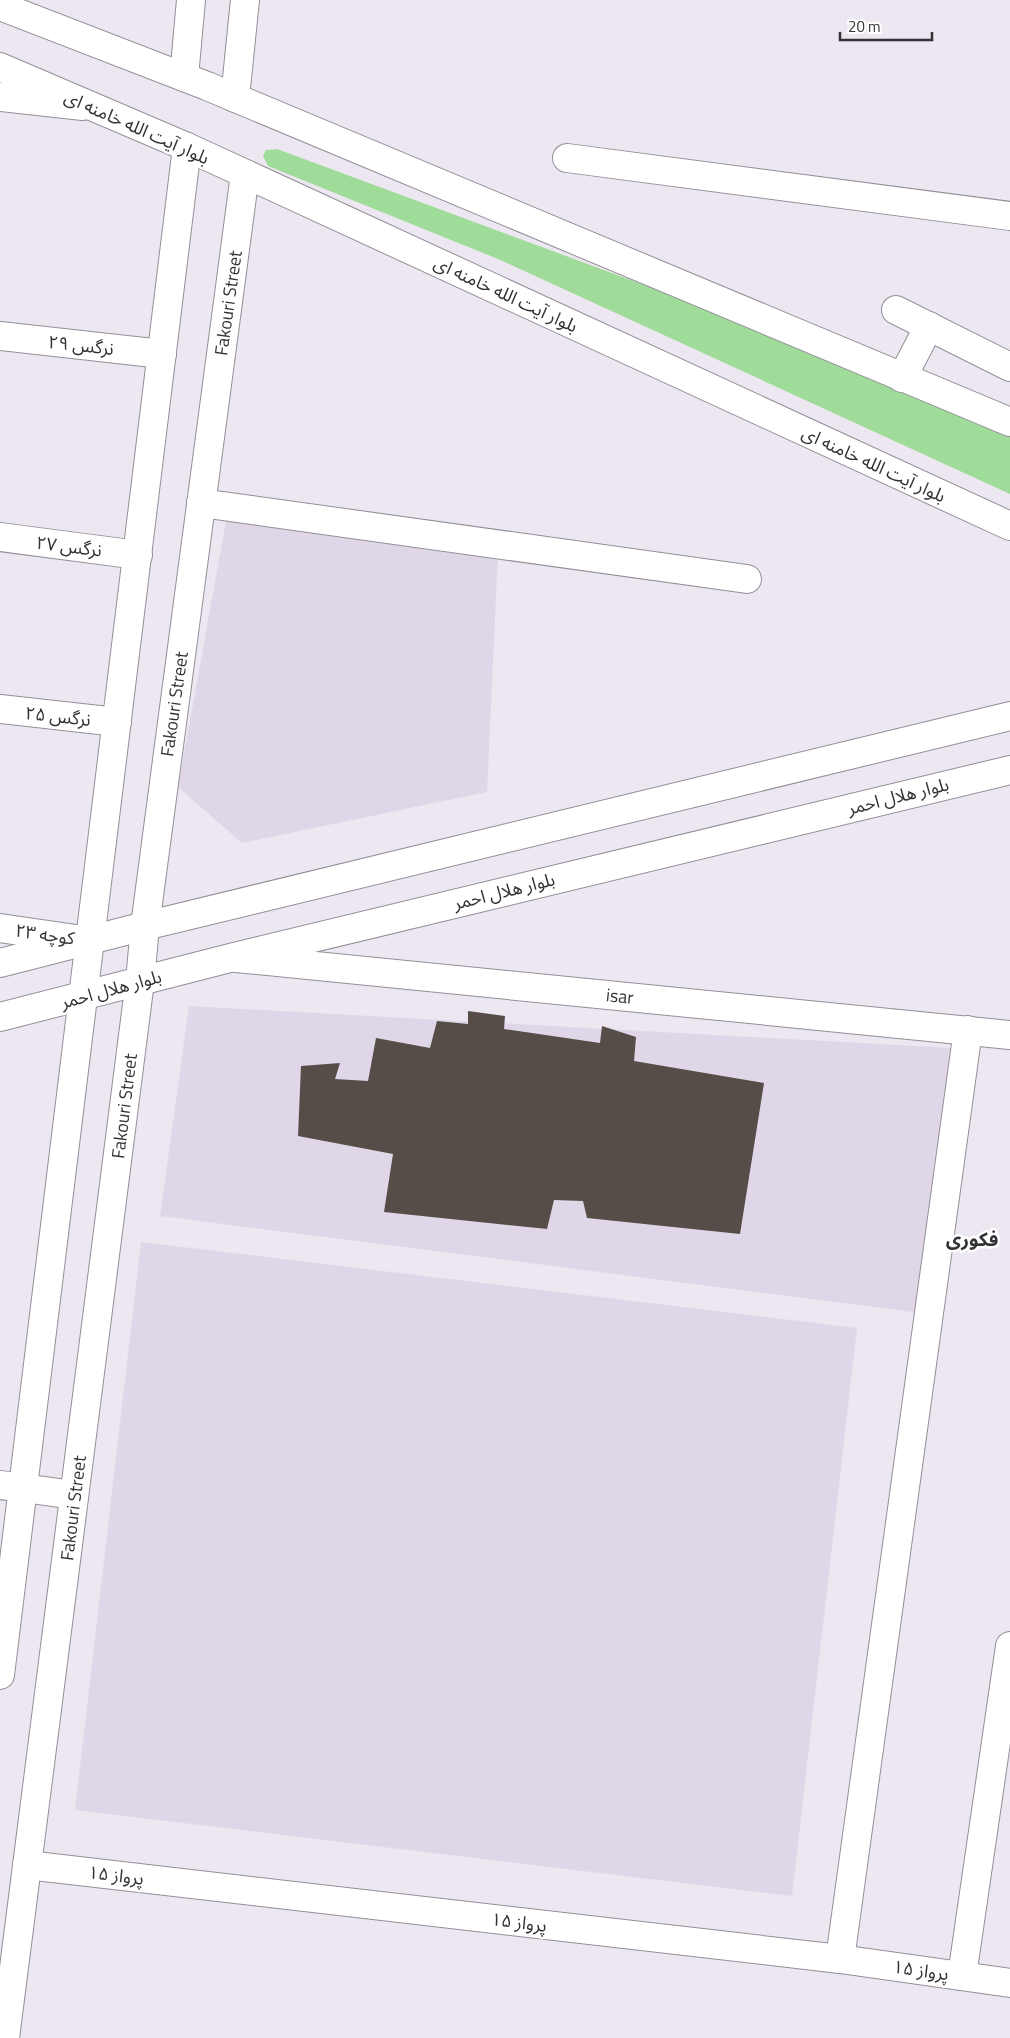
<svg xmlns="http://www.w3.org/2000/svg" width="1010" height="2038" viewBox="0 0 1010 2038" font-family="'Titillium Web','Noto Sans Arabic',sans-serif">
<rect width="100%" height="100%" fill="#ede7f1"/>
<g fill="#dfd7e7">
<polygon points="226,521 498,554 487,792 242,843 178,787"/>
<polygon points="189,1006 952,1048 921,1313 160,1216"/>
<polygon points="141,1242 857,1328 792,1896 75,1810"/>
</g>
<polygon fill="#9fdc99" points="277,149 701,306 1010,429 1010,494 498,259 268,166 263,156 266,150"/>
<polygon fill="#564d49" points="468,1011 505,1016 504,1029 600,1043 602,1026 636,1037 634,1061 764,1083 740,1234 587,1218 583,1201 554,1200 547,1229 384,1212 393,1154 298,1136 301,1066 340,1063 335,1079 368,1081 376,1038 430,1048 437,1021 468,1024"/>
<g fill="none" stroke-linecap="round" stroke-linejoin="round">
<g stroke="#938e97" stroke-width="30">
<g id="minor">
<polyline points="0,97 83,106"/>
<polyline points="567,158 1010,216"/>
<polyline points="896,310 1010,367"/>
<polyline points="0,336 162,354"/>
<polyline points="902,378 929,326"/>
<polyline points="201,503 747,579"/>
<polyline points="0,537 138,555"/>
<polyline points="0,709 117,722"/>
<polyline points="0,928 90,941"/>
<polyline points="236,958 1010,1035"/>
<polyline points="0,1485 23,1488"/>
<polyline points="27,1865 840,1959 1010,1983"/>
<polyline points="840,1959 968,1030"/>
<polyline points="962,1976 1010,1646"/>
</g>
</g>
<g stroke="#938e97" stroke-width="30">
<g id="tertiary">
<polyline points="0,6 207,86 1010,422"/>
<polyline points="0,67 187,147 1010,526"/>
<polyline points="184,77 191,0"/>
<polyline points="235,98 245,0"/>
<polyline points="0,963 145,926 1010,716"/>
<polyline points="0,1017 230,958 1010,770"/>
<polyline points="23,1488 74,1495"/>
<polyline points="0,1675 187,147"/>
<polyline points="5,2038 140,981 145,926 245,174"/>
</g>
</g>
<use href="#minor" stroke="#fff" stroke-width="28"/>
<use href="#tertiary" stroke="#fff" stroke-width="28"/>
</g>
<g text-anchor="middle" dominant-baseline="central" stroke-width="5" stroke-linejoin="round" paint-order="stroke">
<g font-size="18" fill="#343236" stroke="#fff">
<text transform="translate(137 127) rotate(24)">بلوار آیت الله خامنه ای</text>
<text transform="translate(506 294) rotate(25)">بلوار آیت الله خامنه ای</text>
<text transform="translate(228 303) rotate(-82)">Fakouri Street</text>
<text transform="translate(81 345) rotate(6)">نرگس ۲۹</text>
<text transform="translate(874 464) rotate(25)">بلوار آیت الله خامنه ای</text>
<text transform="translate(69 546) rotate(7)">نرگس ۲۷</text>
<text transform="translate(174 704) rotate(-82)">Fakouri Street</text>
<text transform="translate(58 716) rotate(6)">نرگس ۲۵</text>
<text transform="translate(898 796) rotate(-14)">بلوار هلال احمر</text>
<text transform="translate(504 891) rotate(-14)">بلوار هلال احمر</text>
<text transform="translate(45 934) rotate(8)">کوچه ۲۳</text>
<text transform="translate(111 989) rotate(-15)">بلوار هلال احمر</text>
<text transform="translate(620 996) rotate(6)">isar</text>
<text transform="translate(124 1106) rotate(-83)">Fakouri Street</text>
<text transform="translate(73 1508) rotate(-83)">Fakouri Street</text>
<text transform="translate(116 1875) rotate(7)">پرواز ۱۵</text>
<text transform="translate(519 1922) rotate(7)">پرواز ۱۵</text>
<text transform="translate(921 1970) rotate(8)">پرواز ۱۵</text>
</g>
<g font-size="19" font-weight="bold" fill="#343236" stroke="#fff">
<text x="972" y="1238">فکوری</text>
</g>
</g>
<path d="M840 32v8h92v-8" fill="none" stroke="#343236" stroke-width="2.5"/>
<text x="848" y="32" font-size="15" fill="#343236" stroke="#ffffff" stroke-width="4" paint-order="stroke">20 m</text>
</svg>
